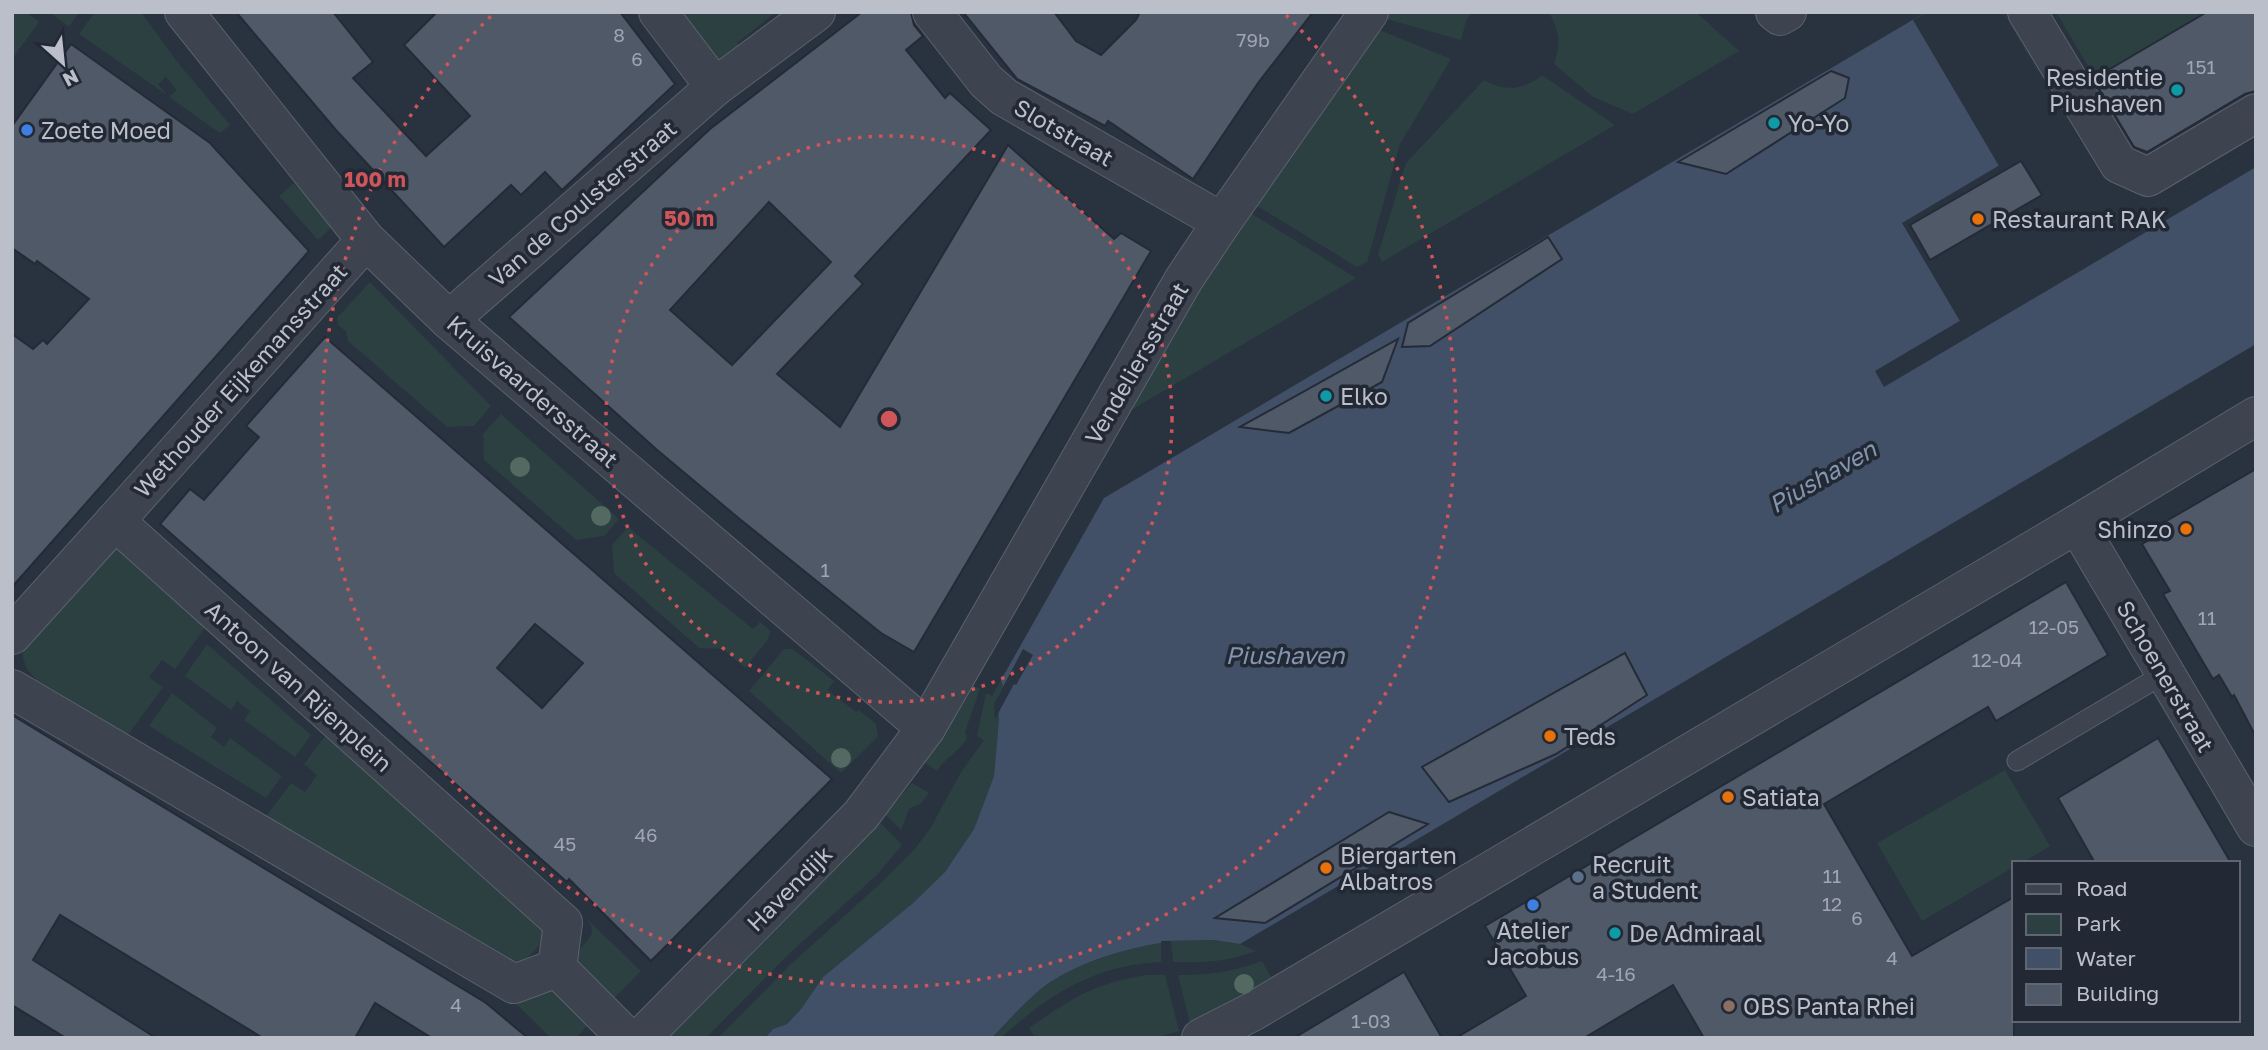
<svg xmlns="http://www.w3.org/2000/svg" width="2268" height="1050" viewBox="0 0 2268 1050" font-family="'Golos Text',sans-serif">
<rect width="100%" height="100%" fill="#29323f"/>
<g fill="#2c3f41">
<polygon points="14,12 26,12 39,22 12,59"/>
<polygon points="49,12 79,12 69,27"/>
<polygon points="95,12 141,12 179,64 230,125 220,133 169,97 177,90 166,77 158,84 167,95 79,34"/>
<polygon points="674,12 776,12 737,43 745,51 726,60 716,59"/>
<polygon points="1383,12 1472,12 1466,21 1461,40 1379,17"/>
<path d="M 1548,12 L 1696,12 L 1739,51 L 1633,114 L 1593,97 L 1554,64 C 1561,45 1560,29 1548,12 Z"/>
<polygon points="2056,12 2207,12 2095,78"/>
<polygon points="1372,27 1451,59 1400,144 1367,262 1357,267 1249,201"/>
<path d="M 1542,75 L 1615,125 L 1382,262 L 1378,254 L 1406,163 L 1484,80 C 1504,92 1524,90 1542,75 Z"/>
<polygon points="294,183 297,187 300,184 336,223 318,240 279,196"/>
<polygon points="1244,209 1356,278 1121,416"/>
<polygon points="370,282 491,406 474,426 447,427 348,341 346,331 339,326 337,318"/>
<polygon points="501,414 619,519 604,536 576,540 484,460 483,434"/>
<polygon points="628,527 753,629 760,622 771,631 767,641 745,668 723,649 699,648 614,573 612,545"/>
<path d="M 114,550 L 122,550 L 210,621 L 175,669 L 162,660 L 149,677 L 163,687 L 128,735 L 38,681 C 26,671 21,660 23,645 Z"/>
<polygon points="207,644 311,735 295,757 244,720 250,711 237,701 231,710 185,676"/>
<polygon points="784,649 793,649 834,681 828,690 856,712 859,710 876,724 878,736 841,773 749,691"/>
<polygon points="1001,680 1003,686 997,698 999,719 994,776 974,829 945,872 913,903 823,977 801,1009 787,1024 773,1029 765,1038 718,1038 791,964 882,882 914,850 930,829 961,772 984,740 977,736 986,693 992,696"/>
<path d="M 970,684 L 980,689 L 965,732 L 967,738 C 958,754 946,756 937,771 L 924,762 Z"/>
<polygon points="172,693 217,728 211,737 224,747 230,738 282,776 266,798 149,726"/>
<path d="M 331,728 L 544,927 C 542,946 531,960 512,963 L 264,819 L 291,783 L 305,792 L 317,775 L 304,764 Z"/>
<polygon points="2005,770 2050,846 2022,863 2014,863 2014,867 1922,921 1877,843"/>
<polygon points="912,783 929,793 920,804 909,809 901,830 885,814"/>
<polygon points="879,821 902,845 877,875 791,952 706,1038 663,1038"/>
<path d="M 587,919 L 641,971 L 611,1001 L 577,963 C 577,960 578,954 579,951 C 586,939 599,936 587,919 Z"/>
<path d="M 1214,940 L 1240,944 L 1256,951 C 1228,962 1202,963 1173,962 L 1171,941 Z"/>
<path d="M 1161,943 L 1161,962 C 1095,965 1049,994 1001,1038 L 992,1038 C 1006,1023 1035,991 1052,981 C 1084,961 1124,949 1161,943 Z"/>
<path d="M 1262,961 L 1275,983 L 1192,1031 L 1178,975 C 1208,975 1233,972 1262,961 Z"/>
<path d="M 1146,975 L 1165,975 L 1179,1031 L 1155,1038 L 1035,1038 L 1029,1028 C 1070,999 1095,983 1146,975 Z"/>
<path d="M 553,988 L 591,1022 L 576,1038 L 551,1038 L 512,1000 C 529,1006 536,993 553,988 Z"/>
</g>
<path fill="#414f67" d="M 1926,12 L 2003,12 L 2069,124 L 1902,223 L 1960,321 L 2256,146 L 2256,344 L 1240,944 L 1214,940 L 1161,941 L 1161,943 C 1123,949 1084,961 1052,981 C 1035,991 1006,1023 992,1038 L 765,1038 L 773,1029 L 787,1024 L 801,1009 L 823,977 L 913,903 L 945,872 L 974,829 L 994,776 L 999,719 L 997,698 L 1003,686 L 1001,680 L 1104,498 Z"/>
<g fill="#29323f">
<polygon points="1927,12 2003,12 2069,124 1999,166 1913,20"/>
<polygon points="2256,146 2256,167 1884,387 1875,371"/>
<polygon points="1023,649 1033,655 1016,685 1014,684 995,719 994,704"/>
</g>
<g fill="#4f5968" stroke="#242b37" stroke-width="2" fill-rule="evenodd">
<polygon points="236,12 333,12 373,62 353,78 426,156 470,116 404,45 437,12 620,12 675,84 562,190 545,172 521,195 511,185 444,247 336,130"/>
<path d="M 862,12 L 911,12 L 914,25 L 923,36 L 906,50 L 945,98 L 950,93 L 991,130 L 855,276 L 863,284 L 777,374 L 840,427 L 1008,145 L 1114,239 L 1121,233 L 1151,251 L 914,652 L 881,633 L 736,516 L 656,449 L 509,317 L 710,129 ZM 769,202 L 831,262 L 732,365 L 670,310 Z"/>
<polygon points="963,12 1054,12 1076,41 1101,55 1136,20 1140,12 1313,12 1258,83 1193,179 1108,121 1105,126 1017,79"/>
<polygon points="2207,12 2256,12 2256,91 2245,94 2147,152 2134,147 2093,79"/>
<polygon points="71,44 210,143 309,251 12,587 12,334 33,349 43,340 47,344 89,299 37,261 35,264 12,248 12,126"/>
<polygon points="1831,71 1849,78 1845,98 1726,174 1678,162"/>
<polygon points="2021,161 2042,195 1930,260 1910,225"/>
<polygon points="1548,237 1562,259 1430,346 1402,347 1408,323"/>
<path d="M 325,337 L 832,779 L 651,961 L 569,879 L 567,882 L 160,524 L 190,489 L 204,500 L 259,437 L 246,426 ZM 535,624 L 583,663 L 542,708 L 497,668 Z"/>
<polygon points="1398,339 1382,382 1289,433 1240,427"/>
<polygon points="2256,469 2256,737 2234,695 2232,697 2219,675 2213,679 2163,594 2170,591 2142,544 2147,541 2144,534"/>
<polygon points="2066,582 2108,655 1996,721 1988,707 1824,804 1912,956 2014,897 2014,1038 1704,1038 1673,985 1584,1038 1456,1038 1526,996 1485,926"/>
<polygon points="1625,653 1647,695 1556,754 1449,802 1422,767"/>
<polygon points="12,715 486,1003 528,1038 432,1038 375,1003 355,1038 263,1038 60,915 33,960 156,1038 66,1038 12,1005"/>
<polygon points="2158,738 2174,765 2231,863 2095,863 2058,798"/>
<polygon points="1389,812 1428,824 1265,923 1215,918"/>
<polygon points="1404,972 1442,1038 1294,1038"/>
</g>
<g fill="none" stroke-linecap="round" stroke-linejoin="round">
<g stroke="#5b626d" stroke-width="21">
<polyline id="service" points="2017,761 2164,674"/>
</g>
<g stroke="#5b626d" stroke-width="40">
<g id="minor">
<polyline points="184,12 366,240 449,320 926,728"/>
<polyline points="658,12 715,87"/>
<polyline points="932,12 986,81 1004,97 1222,222"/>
<polyline points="1775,12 1780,16 1787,12"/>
<polyline points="2027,12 2119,164 2148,177 2256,113"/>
<polyline points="449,320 715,87 816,12"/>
<polyline points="115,521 366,240"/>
<polyline points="2077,524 2256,827"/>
<polyline points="12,635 115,521 563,923 557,968 514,984 12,689"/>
<polyline points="557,968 627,1038"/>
<polyline points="641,1038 861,815 926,728 1184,279 1222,222 1369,12"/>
<polyline points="1201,1038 1252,1012 2077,524 2256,416"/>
</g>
</g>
<use href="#service" stroke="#3d4450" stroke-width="19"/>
<use href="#minor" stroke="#3d4450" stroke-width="38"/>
</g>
<g fill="#526a61">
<circle cx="520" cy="467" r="10"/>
<circle cx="601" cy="516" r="10"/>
<circle cx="841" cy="758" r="10"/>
<circle cx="1244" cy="984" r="10"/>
</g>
<g fill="none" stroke="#ce5559" stroke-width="3.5" stroke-dasharray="3.5 7">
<circle cx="889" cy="419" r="283"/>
<path d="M1286 15A567 567 0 1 1 492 15"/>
</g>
<g fill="#0f9aa8" stroke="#222935" stroke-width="2.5">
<circle cx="2177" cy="90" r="7"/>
<circle cx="1774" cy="123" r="7"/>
<circle cx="1326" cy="396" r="7"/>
<circle cx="1615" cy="933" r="7"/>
</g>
<g fill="#3f7fe0" stroke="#222935" stroke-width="2.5">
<circle cx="27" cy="130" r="7"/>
<circle cx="1533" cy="905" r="7"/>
</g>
<g fill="#e8710a" stroke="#222935" stroke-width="2.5">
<circle cx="1978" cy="219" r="7"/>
<circle cx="2186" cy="529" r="7"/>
<circle cx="1550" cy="736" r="7"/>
<circle cx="1728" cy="797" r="7"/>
<circle cx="1326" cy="868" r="7"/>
</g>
<circle fill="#5c6f8a" stroke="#222935" stroke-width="2.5" cx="1578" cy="877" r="7"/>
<circle fill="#8d6e63" stroke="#222935" stroke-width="2.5" cx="1729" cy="1006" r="7"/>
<g text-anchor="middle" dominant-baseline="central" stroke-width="7" stroke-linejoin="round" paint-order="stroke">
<g font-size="19" fill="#9fa6b2">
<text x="619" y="34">8</text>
<text x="1253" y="39">79b</text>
<text x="637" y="58">6</text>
<text x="2201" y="66">151</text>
<text x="825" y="569">1</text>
<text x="2207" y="617">11</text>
<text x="2054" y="626">12-05</text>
<text x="1997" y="659">12-04</text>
<text x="646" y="834">46</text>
<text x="565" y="843">45</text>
<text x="1832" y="875">11</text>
<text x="1832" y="903">12</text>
<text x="1857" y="917">6</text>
<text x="1892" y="957">4</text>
<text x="1616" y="973">4-16</text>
<text x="456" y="1004">4</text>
<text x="1371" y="1020">1-03</text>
</g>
<g font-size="23" fill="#babfca" stroke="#222935" text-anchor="start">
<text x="2163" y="77" text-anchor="end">Residentie<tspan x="2163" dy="26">Piushaven</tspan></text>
<text x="1788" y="123">Yo-Yo</text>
<text x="41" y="130">Zoete Moed</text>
<text x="1992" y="219">Restaurant RAK</text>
<text x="1340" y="396">Elko</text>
<text x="2172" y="529" text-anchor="end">Shinzo</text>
<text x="1564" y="736">Teds</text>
<text x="1742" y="797">Satiata</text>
<text x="1340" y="855">Biergarten<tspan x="1340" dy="26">Albatros</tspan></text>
<text x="1592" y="864">Recruit<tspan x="1592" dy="26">a Student</tspan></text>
<text x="1533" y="930" text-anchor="middle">Atelier<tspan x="1533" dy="26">Jacobus</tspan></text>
<text x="1629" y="933">De Admiraal</text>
<text x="1743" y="1006">OBS Panta Rhei</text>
</g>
<g font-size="23" fill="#babfca" stroke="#222935">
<text transform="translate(1064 132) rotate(30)">Slotstraat</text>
<text transform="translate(582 203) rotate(-41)">Van de Coulsterstraat</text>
<text transform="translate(1136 363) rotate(-60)">Vendeliersstraat</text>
<text transform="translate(240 380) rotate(-48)">Wethouder Eijkemansstraat</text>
<text transform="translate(533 391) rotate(41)">Kruisvaardersstraat</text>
<text transform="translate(2166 676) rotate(60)">Schoenerstraat</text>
<text transform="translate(299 686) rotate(42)">Antoon van Rijenplein</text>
<text transform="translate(789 888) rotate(-45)">Havendijk</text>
</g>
<g font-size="24" font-style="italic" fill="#8495ae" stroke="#222935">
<text transform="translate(1822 476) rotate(-30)">Piushaven</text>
<text x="1285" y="654">Piushaven</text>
</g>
</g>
<circle cx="889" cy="419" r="10" fill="#ce5559" stroke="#222935" stroke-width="3.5"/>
<g font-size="21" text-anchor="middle" font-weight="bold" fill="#ce5559" stroke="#222935" stroke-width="7" stroke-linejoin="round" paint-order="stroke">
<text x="375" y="187">100 m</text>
<text x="689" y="226">50 m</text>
</g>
<rect width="2268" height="1050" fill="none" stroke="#babfca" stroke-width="28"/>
<rect x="2012" y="861" width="228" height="161" fill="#222935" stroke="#5f6571" stroke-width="2"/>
<rect x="2026" y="884" width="35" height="10" fill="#3d4450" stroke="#5f6571" stroke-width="2"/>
<text x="2076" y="896" font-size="21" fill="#babfca">Road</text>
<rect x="2026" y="914" width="35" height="21" fill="#2c3f41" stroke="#5f6571" stroke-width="2"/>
<text x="2076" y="931" font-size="21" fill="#babfca">Park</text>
<rect x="2026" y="948" width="35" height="21" fill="#414f67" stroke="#5f6571" stroke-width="2"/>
<text x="2076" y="966" font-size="21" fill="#babfca">Water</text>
<rect x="2026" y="984" width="35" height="21" fill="#4f5968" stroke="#5f6571" stroke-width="2"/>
<text x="2076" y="1001" font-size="21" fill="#babfca">Building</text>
<g transform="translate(63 63) rotate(153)" stroke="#222935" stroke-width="5" paint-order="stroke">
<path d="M0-5L12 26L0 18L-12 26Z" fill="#babfca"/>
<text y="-10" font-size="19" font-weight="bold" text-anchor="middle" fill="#babfca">N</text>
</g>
</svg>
